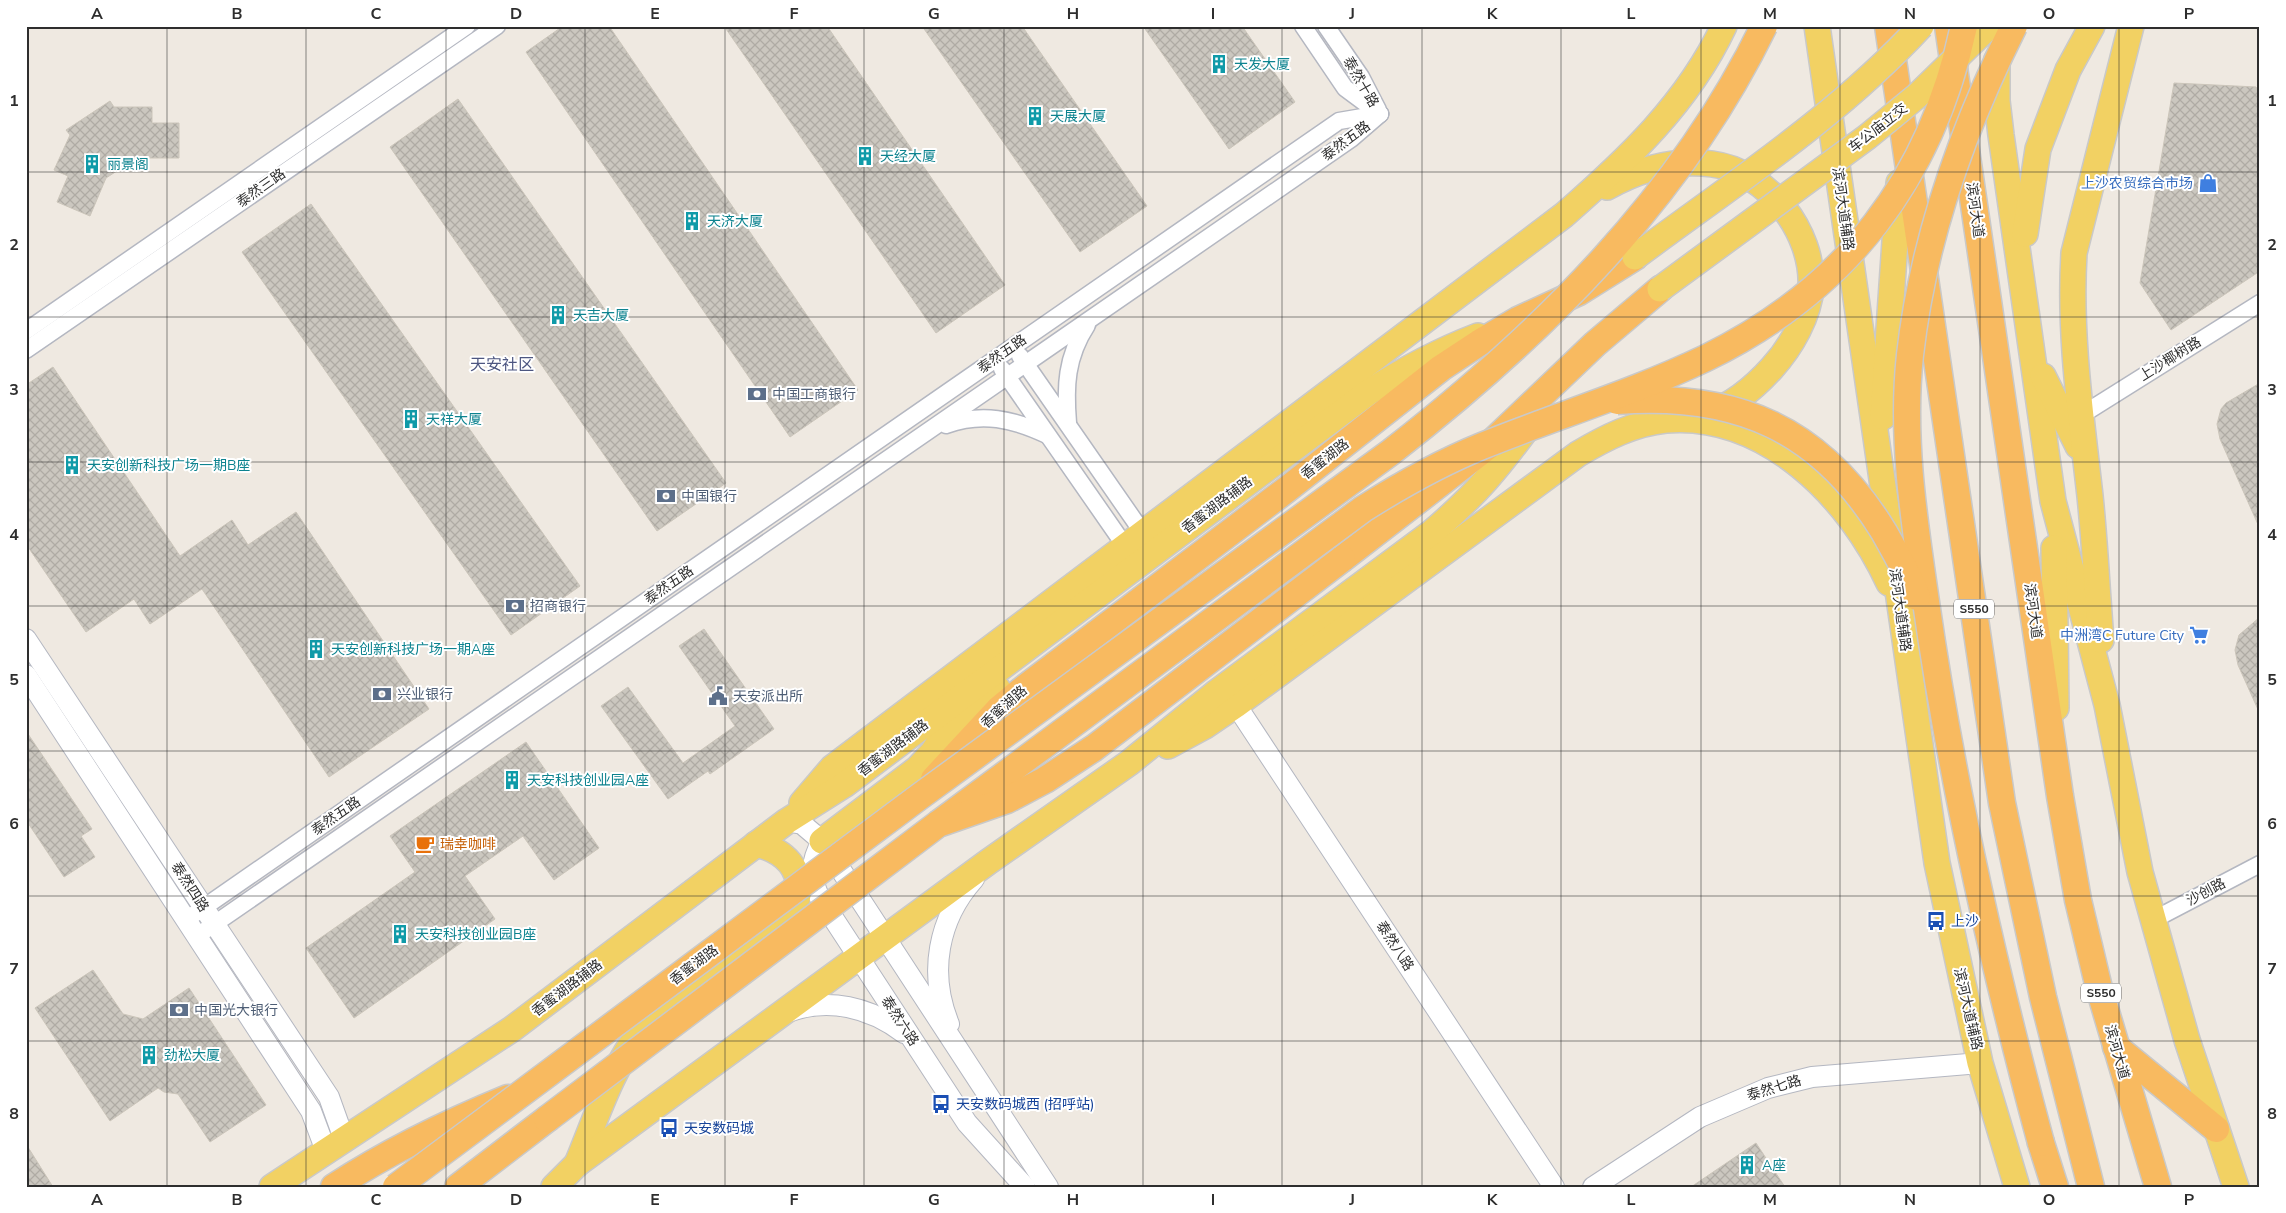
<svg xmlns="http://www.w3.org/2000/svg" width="2286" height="1213" viewBox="0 0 2286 1213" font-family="'Nunito Sans','Noto Sans SC',sans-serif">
<defs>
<pattern id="building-cross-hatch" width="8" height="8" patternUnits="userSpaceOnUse" patternTransform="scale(1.25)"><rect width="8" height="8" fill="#cbc7bf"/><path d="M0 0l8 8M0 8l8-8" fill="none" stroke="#afaba4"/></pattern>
</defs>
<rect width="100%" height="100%" fill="#efe9e1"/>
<g fill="url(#building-cross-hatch)" stroke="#cbc5ba">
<polygon points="563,26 609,26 858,390 790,437 526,52"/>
<polygon points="724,26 827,26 1005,285 936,333"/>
<polygon points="922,26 1022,26 1147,206 1080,252"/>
<polygon points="1143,26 1242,26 1295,102 1229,149"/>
<polygon points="2174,83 2256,87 2260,96 2260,271 2171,330 2140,283"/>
<polygon points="458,99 726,483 657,531 390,147"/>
<polygon points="110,101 114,107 152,107 152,123 179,123 179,158 137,158 106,178 90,216 57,202 68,176 54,170 70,135 66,130"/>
<polygon points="311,204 580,586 511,635 242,252"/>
<polygon points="53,367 180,556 232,520 248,545 296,512 429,709 329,777 202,589 150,624 134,599 86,632 26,544 26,385"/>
<polygon points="2260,383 2260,529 2220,439 2217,424 2221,409 2226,403"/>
<polygon points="2260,617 2260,714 2238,665 2235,650 2239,635"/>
<polygon points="704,629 774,729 710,774 708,771 668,799 601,706 628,687 683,763 735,726 679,646"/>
<polygon points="26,731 92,829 81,836 95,857 64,877 26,820"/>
<polygon points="526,742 599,848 554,880 523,836 465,876 495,919 354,1018 306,948 415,872 390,836"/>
<polygon points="93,970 123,1014 143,1019 189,988 266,1105 210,1142 178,1094 164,1092 158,1088 110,1121 35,1008"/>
<polygon points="1756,1143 1785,1187 1691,1187"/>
<polygon points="26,1144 53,1187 26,1187"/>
</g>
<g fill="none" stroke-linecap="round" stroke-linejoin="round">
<g stroke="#b4b7c1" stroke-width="19">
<g id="minor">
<polyline points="1303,26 1345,88 1380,114"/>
<polyline points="1326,26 1361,77 1378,110"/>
<polyline points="26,331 467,26"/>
<polyline points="26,350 497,26"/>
<polyline points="1020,356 1143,533"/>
<polyline points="1002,369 1125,546"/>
<polyline points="2080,416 2260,303"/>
<path d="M 1068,423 C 1065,387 1066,357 1087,325"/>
<path d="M 946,425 C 982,412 1013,419 1047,435"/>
<polyline points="193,915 1339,121 1380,114"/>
<polyline points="2153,920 2260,864"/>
<polyline points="197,936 1351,139 1380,114"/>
</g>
</g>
<g stroke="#b4b7c1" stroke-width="22">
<g id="tertiary">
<polyline points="26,639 329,1097 344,1139"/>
<polyline points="26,675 311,1111 326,1151"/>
<polyline points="1236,705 1554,1187"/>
<polyline points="787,821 802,824 822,841 1048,1187"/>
<path d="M 822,841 C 811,861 809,877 820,898 L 967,1123 L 1025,1187"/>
<path d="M 788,1012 C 828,997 870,1007 904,1033"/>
<path d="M 949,1024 C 928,973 938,919 974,879"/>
<polyline points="1593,1187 1700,1117 1768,1088 1812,1077 1980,1063"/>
</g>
</g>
<g stroke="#c9c9c9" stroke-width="28">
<g id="primary">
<polyline points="1817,26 1937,863 1980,1063 2017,1187"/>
<polyline points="1997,60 1997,101 2001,135 2053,501 2107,705 2140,872 2187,1040 2236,1187"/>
<path d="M 1607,187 C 1639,169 1675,159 1712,164 C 1767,171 1814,232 1811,287 C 1809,316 1791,347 1772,368 C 1754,388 1734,405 1708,414"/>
<polyline points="2025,234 2038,149 2068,70 2092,26"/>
<polyline points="2043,376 2078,446"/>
<polyline points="1883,417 1899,183"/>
<polyline points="2054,548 2056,708"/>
<path d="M 2101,640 C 2097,592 2095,544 2090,496 C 2081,415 2069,335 2074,253 L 2131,26"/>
<path d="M 1168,746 L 1205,726 L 1236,705 L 1578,454 C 1605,438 1634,423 1666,420 C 1767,412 1850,498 1889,583"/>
<path d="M 802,803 L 832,768 L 1564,215 C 1627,160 1688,103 1724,26"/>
<polyline points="822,841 917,769 933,752 949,728 998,689"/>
<path d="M 577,1164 C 595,1121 612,1067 641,1031 C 650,1019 663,1009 674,1000 C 694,981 792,919 797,900 C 805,870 784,850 756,844"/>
<path d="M 272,1187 L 512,1029 L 787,821 L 844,785 L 1369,392 C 1405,369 1439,351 1478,336"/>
<path d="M 554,1187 L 577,1164 L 988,862 L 1129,763 L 1217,692 L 1431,533 C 1475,496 1500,466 1533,420"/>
</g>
</g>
<g stroke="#c9c9c9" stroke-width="29">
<g id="trunk">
<polyline points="1888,26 2002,803 2043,997 2091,1187"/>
<polyline points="1948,26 2060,796 2078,900 2099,988 2158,1187"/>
<polyline points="1342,559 1487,447 1595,344 1660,289"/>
<polyline points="934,779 999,709 1022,690 1286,490 1441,368 1479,343 1518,320 1579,292 1635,257"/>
<polyline points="2116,1047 2216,1129"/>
<polyline points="2041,1143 2055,1187"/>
<path d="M 334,1187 C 389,1151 447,1123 508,1098"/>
<polyline points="458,1187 547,1119"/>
</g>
</g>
<use href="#minor" stroke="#fff" stroke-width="16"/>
<use href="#tertiary" stroke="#fff" stroke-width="20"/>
<use href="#primary" stroke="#f2d163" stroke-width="25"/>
<use href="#trunk" stroke="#f8ba60" stroke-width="26"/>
<g stroke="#c9c9c9" stroke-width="28" stroke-linecap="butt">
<g id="primary-bridge">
<path d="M 1635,257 C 1733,184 1838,116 1921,26"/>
<polyline points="1660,289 1867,137 1917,96 1989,26"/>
</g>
</g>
<g stroke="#c9c9c9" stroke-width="29" stroke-linecap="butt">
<g id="trunk-bridge">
<path d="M 2014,26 C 1962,130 1923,239 1910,355 C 1901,437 1914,520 1926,602 C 1952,785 1993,965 2041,1143"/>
<path d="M 1617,401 C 1737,392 1821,429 1884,532 C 1896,553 1908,574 1917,597"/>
<path d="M 938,824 L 1363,509 C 1401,485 1440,463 1482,446 C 1556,416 1633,393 1706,358 C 1847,289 1931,179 1964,26"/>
<polyline points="547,1119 938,824 1007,800 1045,780 1094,748 1342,559"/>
<path d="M 396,1187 L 919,797 L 1391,452 C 1541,335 1680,199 1764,26"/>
</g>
</g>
<use href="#primary-bridge" stroke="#f2d163" stroke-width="25"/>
<use href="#trunk-bridge" stroke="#f8ba60" stroke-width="26"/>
</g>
<path fill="none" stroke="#2e2e2e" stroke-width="1" stroke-opacity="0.55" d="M 167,26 L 167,1187M 306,26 L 306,1187M 446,26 L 446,1187M 585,26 L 585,1187M 725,26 L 725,1187M 864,26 L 864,1187M 1004,26 L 1004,1187M 1143,26 L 1143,1187M 1282,26 L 1282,1187M 1422,26 L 1422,1187M 1561,26 L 1561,1187M 1701,26 L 1701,1187M 1840,26 L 1840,1187M 1980,26 L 1980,1187M 2119,26 L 2119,1187M 26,172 L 2260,172M 26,317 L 2260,317M 26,462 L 2260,462M 26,606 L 2260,606M 26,751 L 2260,751M 26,896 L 2260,896M 26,1041 L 2260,1041"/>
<defs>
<g id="building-bare" transform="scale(1.5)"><path d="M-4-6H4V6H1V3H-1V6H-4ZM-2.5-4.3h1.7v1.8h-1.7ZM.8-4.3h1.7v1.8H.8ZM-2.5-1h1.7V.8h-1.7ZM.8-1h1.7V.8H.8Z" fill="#0f9aa8" stroke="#fff" stroke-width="2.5" paint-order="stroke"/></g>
<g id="shop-bare" transform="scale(1.5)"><path d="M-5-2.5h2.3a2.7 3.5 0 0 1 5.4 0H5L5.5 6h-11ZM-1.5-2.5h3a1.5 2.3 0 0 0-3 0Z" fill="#3f7fe0" stroke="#fff" stroke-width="2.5" paint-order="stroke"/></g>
<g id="bank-bare" transform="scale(1.5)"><path d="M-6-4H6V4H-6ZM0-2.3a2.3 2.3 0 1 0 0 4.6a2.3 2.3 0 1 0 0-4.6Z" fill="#5c6f8a" stroke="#fff" stroke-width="2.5" paint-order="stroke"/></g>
<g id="supermarket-bare" transform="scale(1.5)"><path d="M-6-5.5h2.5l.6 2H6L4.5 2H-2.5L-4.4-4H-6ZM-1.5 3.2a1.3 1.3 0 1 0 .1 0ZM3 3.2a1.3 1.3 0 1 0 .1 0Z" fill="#3f7fe0" stroke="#fff" stroke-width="2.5" paint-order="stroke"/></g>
<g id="civic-bare" transform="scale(1.5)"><path d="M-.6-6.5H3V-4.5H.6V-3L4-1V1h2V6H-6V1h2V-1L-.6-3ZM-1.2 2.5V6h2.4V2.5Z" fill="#5c6f8a" stroke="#fff" stroke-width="2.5" paint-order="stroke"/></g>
<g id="cafe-bare" transform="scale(1.5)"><path d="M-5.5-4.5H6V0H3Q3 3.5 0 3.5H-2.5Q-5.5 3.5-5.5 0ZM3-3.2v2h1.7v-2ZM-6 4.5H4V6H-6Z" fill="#e8710a" stroke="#fff" stroke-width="2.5" paint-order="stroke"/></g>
<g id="bus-bare" transform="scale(1.5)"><path d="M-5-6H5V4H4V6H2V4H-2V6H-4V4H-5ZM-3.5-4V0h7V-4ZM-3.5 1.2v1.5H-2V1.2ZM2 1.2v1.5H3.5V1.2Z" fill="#1a4fb4" stroke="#fff" stroke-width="2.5" paint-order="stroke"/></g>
</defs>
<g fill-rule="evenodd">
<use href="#building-bare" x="1219" y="64"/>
<use href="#building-bare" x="1035" y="116"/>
<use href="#building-bare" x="865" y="156"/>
<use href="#building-bare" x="92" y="164"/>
<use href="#shop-bare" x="2208" y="183"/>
<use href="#building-bare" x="692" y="221"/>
<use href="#building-bare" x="558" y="315"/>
<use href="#bank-bare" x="757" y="394"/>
<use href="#building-bare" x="411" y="419"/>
<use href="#building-bare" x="72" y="465"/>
<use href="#bank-bare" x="666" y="496"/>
<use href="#bank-bare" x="515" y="606"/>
<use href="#supermarket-bare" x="2199" y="635"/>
<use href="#building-bare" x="316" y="649"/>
<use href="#bank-bare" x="382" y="694"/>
<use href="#civic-bare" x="718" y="696"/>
<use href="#building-bare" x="512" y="780"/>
<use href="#cafe-bare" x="425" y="844"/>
<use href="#bus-bare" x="1936" y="921"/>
<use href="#building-bare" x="400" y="934"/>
<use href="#bank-bare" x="179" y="1010"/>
<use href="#building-bare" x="149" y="1055"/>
<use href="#bus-bare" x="941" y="1104"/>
<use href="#bus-bare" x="669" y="1128"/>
<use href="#building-bare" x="1747" y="1165"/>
</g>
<g text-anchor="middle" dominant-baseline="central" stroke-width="4" stroke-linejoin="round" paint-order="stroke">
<g fill="#fff" stroke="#6d6d6d" stroke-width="1">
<rect x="1954" y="599.5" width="40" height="19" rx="4"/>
<rect x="2081" y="983.5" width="40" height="19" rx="4"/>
</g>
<g font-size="12" font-weight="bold" fill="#2e2e2e">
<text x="1974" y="609">S550</text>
<text x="2101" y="993">S550</text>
</g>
<g font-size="14" fill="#0d838f" stroke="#fff" text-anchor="start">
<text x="1234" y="64">天发大厦</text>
<text x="1050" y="116">天展大厦</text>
<text x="880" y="156">天经大厦</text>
<text x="107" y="164">丽景阁</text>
<text x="707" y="221">天济大厦</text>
<text x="573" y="315">天吉大厦</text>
<text x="426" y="419">天祥大厦</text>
<text x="87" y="465">天安创新科技广场一期B座</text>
<text x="331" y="649">天安创新科技广场一期A座</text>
<text x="527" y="780">天安科技创业园A座</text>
<text x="415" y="934">天安科技创业园B座</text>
<text x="164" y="1055">劲松大厦</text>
<text x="1762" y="1165">A座</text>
</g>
<g font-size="14" fill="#2e2e2e" stroke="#fff">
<text transform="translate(1361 82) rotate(60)">泰然十路</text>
<text transform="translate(1878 128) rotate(-38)">车公庙立交</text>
<text transform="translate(1346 141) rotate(-37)">泰然五路</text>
<text transform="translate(261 188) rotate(-35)">泰然三路</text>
<text transform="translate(1843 209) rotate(82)">滨河大道辅路</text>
<text transform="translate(1975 210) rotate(82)">滨河大道</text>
<text transform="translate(1002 354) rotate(-35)">泰然五路</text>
<text transform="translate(2170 359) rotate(-32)">上沙椰树路</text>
<text transform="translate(1325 459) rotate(-38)">香蜜湖路</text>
<text transform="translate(1217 505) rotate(-37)">香蜜湖路辅路</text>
<text transform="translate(669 585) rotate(-35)">泰然五路</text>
<text transform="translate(1900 610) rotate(82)">滨河大道辅路</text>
<text transform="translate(2033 611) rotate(82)">滨河大道</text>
<text transform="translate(1004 707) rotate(-42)">香蜜湖路</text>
<text transform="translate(893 748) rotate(-37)">香蜜湖路辅路</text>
<text transform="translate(336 816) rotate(-35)">泰然五路</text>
<text transform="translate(190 887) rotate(57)">泰然四路</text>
<text transform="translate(2206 892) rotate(-28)">沙创路</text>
<text transform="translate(1395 946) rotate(57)">泰然八路</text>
<text transform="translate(694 965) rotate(-37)">香蜜湖路</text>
<text transform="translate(567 988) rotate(-37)">香蜜湖路辅路</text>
<text transform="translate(1968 1009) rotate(77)">滨河大道辅路</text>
<text transform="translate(900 1021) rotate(57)">泰然六路</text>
<text transform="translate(2117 1052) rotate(74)">滨河大道</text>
<text transform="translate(1774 1088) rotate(-17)">泰然七路</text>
</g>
<g font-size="14" fill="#366cbe" stroke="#fff" text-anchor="end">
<text x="2193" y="183">上沙农贸综合市场</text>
<text x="2184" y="635">中洲湾C Future City</text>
</g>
<g font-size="14" fill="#4e5e75" stroke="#fff" text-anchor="start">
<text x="772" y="394">中国工商银行</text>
<text x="681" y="496">中国银行</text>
<text x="530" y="606">招商银行</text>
<text x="397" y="694">兴业银行</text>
<text x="733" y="696">天安派出所</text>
<text x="194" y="1010">中国光大银行</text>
</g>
<g font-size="14" fill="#c56008" stroke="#fff" text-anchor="start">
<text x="440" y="844">瑞幸咖啡</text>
</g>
<g font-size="14" fill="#164399" stroke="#fff" text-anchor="start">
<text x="1951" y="921">上沙</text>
<text x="956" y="1104">天安数码城西 (招呼站)</text>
<text x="684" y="1128">天安数码城</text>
</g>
<g font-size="16" fill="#4d5680" stroke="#fff">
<text x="502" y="365">天安社区</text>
</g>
</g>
<rect width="2286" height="1213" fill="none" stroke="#ffffff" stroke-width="55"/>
<rect x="28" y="28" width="2230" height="1158" fill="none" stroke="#2e2e2e" stroke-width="2"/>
<g font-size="16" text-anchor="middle" font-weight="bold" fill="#2e2e2e">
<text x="97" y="19">A</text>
<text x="237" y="19">B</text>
<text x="376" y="19">C</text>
<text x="516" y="19">D</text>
<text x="655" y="19">E</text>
<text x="794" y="19">F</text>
<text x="934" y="19">G</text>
<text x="1073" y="19">H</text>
<text x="1213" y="19">I</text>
<text x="1352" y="19">J</text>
<text x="1492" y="19">K</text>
<text x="1631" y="19">L</text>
<text x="1770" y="19">M</text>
<text x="1910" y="19">N</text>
<text x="2049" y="19">O</text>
<text x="2189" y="19">P</text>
<text x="14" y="106">1</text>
<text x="2272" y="106">1</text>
<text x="14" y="250">2</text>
<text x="2272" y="250">2</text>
<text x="14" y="395">3</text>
<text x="2272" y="395">3</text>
<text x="14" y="540">4</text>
<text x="2272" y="540">4</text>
<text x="14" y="685">5</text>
<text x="2272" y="685">5</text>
<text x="14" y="829">6</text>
<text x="2272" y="829">6</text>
<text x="14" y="974">7</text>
<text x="2272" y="974">7</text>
<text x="14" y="1119">8</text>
<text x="2272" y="1119">8</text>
<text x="97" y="1205">A</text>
<text x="237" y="1205">B</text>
<text x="376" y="1205">C</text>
<text x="516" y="1205">D</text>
<text x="655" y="1205">E</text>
<text x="794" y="1205">F</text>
<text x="934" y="1205">G</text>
<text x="1073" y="1205">H</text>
<text x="1213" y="1205">I</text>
<text x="1352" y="1205">J</text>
<text x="1492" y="1205">K</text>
<text x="1631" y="1205">L</text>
<text x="1770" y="1205">M</text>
<text x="1910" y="1205">N</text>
<text x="2049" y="1205">O</text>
<text x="2189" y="1205">P</text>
</g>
</svg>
